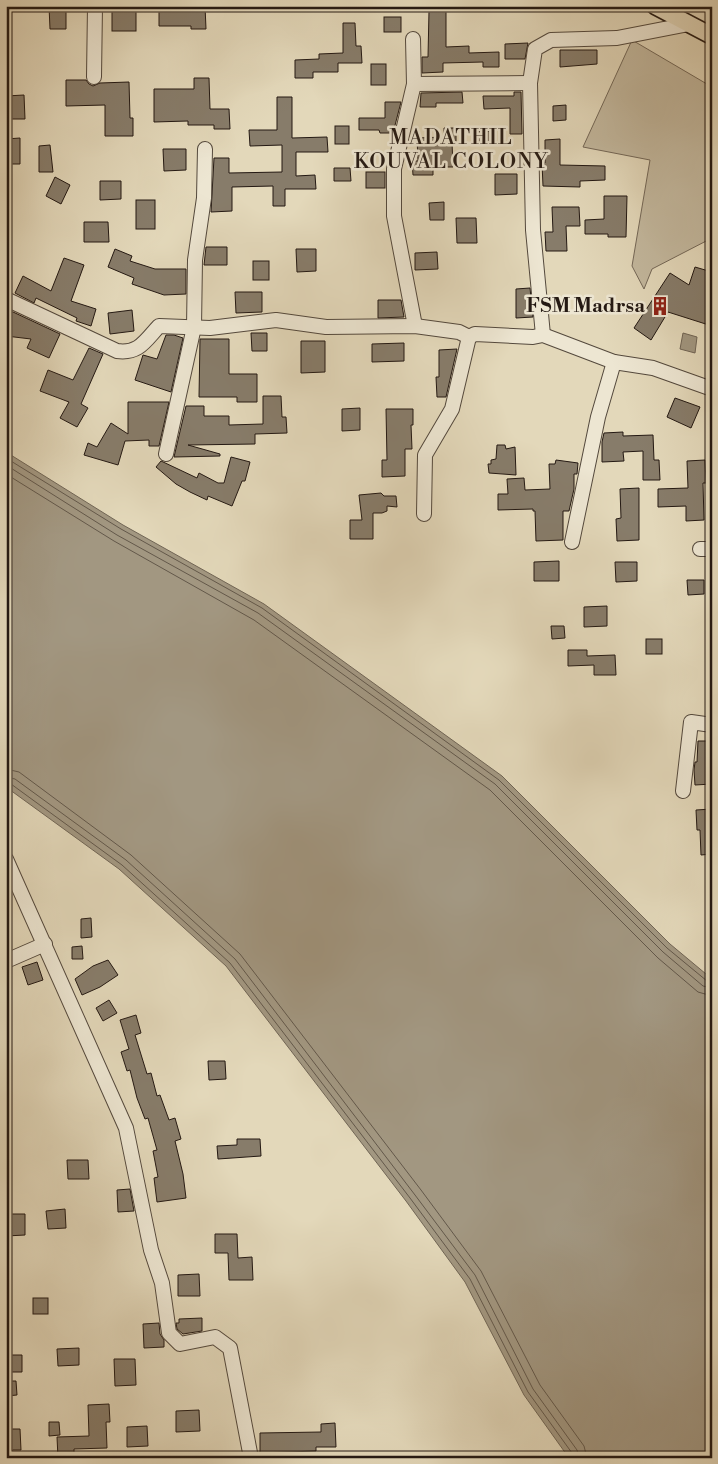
<svg xmlns="http://www.w3.org/2000/svg" width="718" height="1464" viewBox="0 0 718 1464" font-family="'Libre Bodoni',serif">
<rect width="100%" height="100%" fill="#e3d8ba"/>
<filter id="stains"><feTurbulence type="fractalNoise" baseFrequency=".004" numOctaves="4"/><feColorMatrix values="0 0 0 0 .2 0 0 0 0 .09 0 0 0 0 .02 0 0 0 .5 -.17"/></filter>
<radialGradient id="worn" r=".72"><stop offset=".6" stop-color="#630" stop-opacity="0"/><stop offset="1" stop-color="#630" stop-opacity=".3"/></radialGradient>
<polygon fill="#c3b89e" stroke="#746858" points="632,40 712,87 712,238 652,269 644,289 632,266 650,160 583,147"/>
<g fill="#a29781" stroke="#706555">
<polygon points="683,333 697,337 695,353 680,349"/>
<polygon points="6,452 123,525 264,604 502,776 670,944 712,979 712,1458 569,1458 524,1395 465,1282 406,1201 226,966 119,869 6,787"/>
</g>
<g fill="none" stroke-linecap="round" stroke-linejoin="round">
<g stroke="#63584a" stroke-width="1">
<polyline points="6,458 121,529 262,608 499,780 667,948 707,981 712,982"/>
<polyline points="6,465 117,535 258,613 495,784 663,952 703,986 712,988"/>
<polyline points="6,474 114,541 254,620 490,790 658,958 698,992 712,996"/>
<polyline points="6,769 19,772 131,855 240,954 421,1190 481,1271 540,1385 584,1446 587,1458"/>
<polyline points="6,777 15,779 126,860 235,959 415,1195 475,1275 533,1389 577,1450 579,1458"/>
<polyline points="6,783 11,784 122,865 230,963 410,1198 470,1279 528,1392 572,1453 573,1458"/>
</g>
</g>
<g fill="#877c6a" stroke="#241913">
<polygon points="49,6 66,6 66,29 50,29"/>
<polygon points="159,6 205,6 206,29 191,29 191,26 159,26"/>
<polygon points="446,10 446,47 469,46 469,53 499,52 499,67 483,67 483,62 443,63 443,72 422,73 422,57 428,57 429,11"/>
<rect x="112" y="11" width="24" height="20"/>
<rect x="384" y="17" width="17" height="15"/>
<polygon points="343,23 355,23 356,46 361,46 362,63 338,63 338,72 313,72 313,78 295,78 295,60 319,59 319,54 343,53"/>
<polygon points="528,43 525,59 505,59 505,44"/>
<polygon points="560,50 597,50 597,64 560,67"/>
<rect x="371" y="64" width="15" height="21"/>
<polygon points="194,78 209,78 210,109 229,109 230,129 214,129 214,125 188,125 188,121 154,122 154,89 194,89"/>
<polygon points="66,80 86,80 89,84 93,86 100,83 129,82 130,118 133,118 133,136 105,136 105,105 66,106"/>
<polygon points="462,92 463,103 436,103 436,107 420,107 421,93"/>
<polygon points="514,92 521,92 522,134 510,134 510,108 484,109 483,96 514,96"/>
<polygon points="24,95 25,119 6,119 6,96"/>
<polygon points="277,97 292,97 292,138 327,137 328,152 296,152 296,176 315,175 316,189 285,189 285,206 273,206 273,186 232,187 232,211 211,212 214,158 229,158 229,173 282,172 282,145 250,146 249,130 277,130"/>
<polygon points="385,102 401,102 393,133 380,133 379,130 359,130 359,118 385,118"/>
<polygon points="566,105 566,120 553,121 553,106"/>
<rect x="335" y="126" width="14" height="18"/>
<polygon points="444,128 456,128 456,142 452,142 453,167 433,167 433,175 413,175 412,161 418,161 417,138 444,137"/>
<polygon points="477,131 491,131 492,143 478,144"/>
<polygon points="20,138 20,164 6,164 6,139"/>
<polygon points="560,139 560,165 605,166 605,180 580,181 580,187 543,186 542,163 545,163 545,140"/>
<polygon points="50,145 53,172 39,172 39,146"/>
<polygon points="163,149 186,149 186,170 164,171"/>
<polygon points="334,168 350,168 351,181 334,181"/>
<rect x="366" y="172" width="19" height="16"/>
<polygon points="495,174 517,174 517,194 495,195"/>
<polygon points="55,177 70,185 61,204 46,196"/>
<polygon points="100,181 121,181 121,199 100,200"/>
<polygon points="604,196 627,196 626,237 608,237 608,234 585,234 585,220 604,219"/>
<rect x="136" y="200" width="19" height="29"/>
<polygon points="444,202 444,220 430,220 429,203"/>
<polygon points="552,207 579,207 580,226 566,226 567,251 546,251 545,232 553,232"/>
<polygon points="456,218 476,218 477,243 457,243"/>
<polygon points="84,222 108,222 109,242 84,242"/>
<polygon points="206,247 227,247 227,265 204,265"/>
<polygon points="115,249 132,256 130,261 155,269 186,269 186,294 164,295 132,284 134,278 108,267"/>
<polygon points="296,249 316,249 316,271 297,272"/>
<polygon points="437,252 438,269 415,270 415,253"/>
<polygon points="64,258 84,265 71,301 96,309 91,326 76,321 77,318 36,298 34,303 15,293 23,276 51,291"/>
<rect x="253" y="261" width="16" height="19"/>
<polygon points="695,267 712,272 712,326 668,312 651,340 634,328 670,273 689,285"/>
<polygon points="530,288 533,317 516,318 516,289"/>
<polygon points="235,292 262,292 262,312 236,313"/>
<polygon points="378,300 401,300 404,317 378,318"/>
<polygon points="132,310 134,331 110,334 108,313"/>
<polygon points="7,311 13,312 60,334 49,358 27,348 31,339 6,336"/>
<polygon points="251,333 267,333 267,351 252,351"/>
<polygon points="166,335 174,335 183,338 171,392 135,380 143,355 157,359"/>
<polygon points="200,339 229,339 229,374 257,374 257,402 237,402 237,397 199,397"/>
<polygon points="301,341 325,341 325,372 301,373"/>
<polygon points="404,343 404,361 372,362 372,344"/>
<polygon points="89,348 103,354 81,404 88,408 77,427 60,418 69,402 40,391 48,370 73,380"/>
<polygon points="457,349 446,397 437,397 436,377 439,377 439,350"/>
<polygon points="263,396 281,396 282,417 286,417 287,433 255,434 255,444 188,445 220,454 220,456 174,457 186,406 204,406 204,416 229,416 229,425 263,424"/>
<polygon points="675,398 700,407 691,428 667,417"/>
<polygon points="128,402 169,402 159,446 149,446 149,440 125,441 118,465 84,455 88,443 97,447 111,423 128,434"/>
<polygon points="360,408 360,430 342,431 342,409"/>
<polygon points="386,409 413,409 413,425 411,425 412,449 405,449 405,476 382,477 382,460 387,460"/>
<polygon points="623,432 623,436 653,435 654,460 659,460 660,480 643,480 643,451 623,452 624,461 602,462 602,442 604,433"/>
<polygon points="497,445 505,445 506,449 515,447 516,475 489,473 488,464 491,464 491,460 496,459"/>
<polygon points="231,457 250,462 245,481 242,481 232,506 208,496 207,500 190,492 176,484 156,467 161,461 197,478 199,473 218,483 224,483"/>
<polygon points="556,460 578,463 577,474 574,474 574,489 569,511 563,511 563,540 536,541 535,511 533,511 533,509 498,510 498,494 508,494 507,479 524,478 525,490 550,489 549,464 555,464"/>
<polygon points="705,460 706,483 703,483 704,520 686,521 686,506 658,507 658,489 688,488 687,461"/>
<polygon points="639,488 639,540 617,541 616,519 621,518 620,489"/>
<polygon points="381,493 384,496 396,496 397,507 387,506 387,511 382,513 373,513 373,539 350,539 350,520 362,520 359,495"/>
<polygon points="559,561 559,581 534,581 534,562"/>
<polygon points="615,562 637,562 637,581 616,582"/>
<polygon points="687,580 704,580 704,594 688,595"/>
<polygon points="607,606 607,626 584,627 584,607"/>
<polygon points="551,626 564,626 565,638 552,639"/>
<rect x="646" y="639" width="16" height="15"/>
<polygon points="568,650 587,650 587,656 615,655 616,675 594,675 594,665 568,666"/>
<polygon points="698,741 712,741 712,784 695,785 694,770 695,762 697,762"/>
<polygon points="712,809 712,854 701,855 700,830 697,830 696,810"/>
<polygon points="91,918 92,937 81,938 81,919"/>
<polygon points="82,946 83,959 72,959 72,947"/>
<polygon points="108,960 118,975 100,987 82,995 75,979 93,966"/>
<polygon points="37,962 43,980 28,985 22,967"/>
<polygon points="109,1000 117,1013 103,1021 96,1008"/>
<polygon points="136,1015 141,1033 135,1035 147,1074 151,1073 157,1096 160,1095 169,1120 175,1118 181,1139 175,1141 183,1174 186,1198 157,1202 154,1178 158,1177 153,1151 157,1150 148,1118 145,1119 137,1098 130,1070 127,1071 121,1052 129,1049 120,1020"/>
<polygon points="208,1061 225,1061 226,1079 209,1080"/>
<polygon points="237,1139 260,1139 261,1156 218,1159 217,1146 237,1145"/>
<polygon points="67,1160 88,1160 89,1179 68,1179"/>
<polygon points="130,1189 134,1211 118,1212 117,1190"/>
<polygon points="65,1209 66,1228 48,1229 46,1211"/>
<polygon points="6,1214 25,1214 25,1235 6,1236"/>
<polygon points="215,1234 237,1234 238,1258 252,1257 253,1280 229,1280 228,1253 215,1253"/>
<polygon points="199,1274 200,1296 178,1296 178,1275"/>
<rect x="33" y="1298" width="15" height="16"/>
<polygon points="202,1318 202,1331 183,1334 177,1329 176,1323 179,1323 179,1319"/>
<polygon points="159,1323 160,1334 164,1340 164,1347 144,1348 143,1324"/>
<polygon points="79,1348 79,1365 58,1366 57,1349"/>
<polygon points="8,1355 22,1355 22,1372 9,1372"/>
<polygon points="114,1359 135,1359 136,1385 115,1386"/>
<polygon points="6,1381 16,1381 17,1395 6,1396"/>
<polygon points="109,1404 110,1422 106,1422 107,1448 74,1449 74,1458 58,1458 57,1437 89,1436 88,1405"/>
<polygon points="199,1410 200,1431 176,1432 176,1411"/>
<polygon points="49,1422 59,1422 60,1435 49,1436"/>
<polygon points="335,1423 336,1447 316,1447 316,1451 260,1453 260,1433 321,1432 321,1424"/>
<polygon points="147,1426 148,1446 127,1447 127,1427"/>
<polygon points="6,1429 20,1429 21,1450 6,1450"/>
</g>
<g fill="none" stroke-linecap="round" stroke-linejoin="round">
<g stroke="#54493d" stroke-width="16">
<g id="minor">
<polyline points="413,39 414,84 394,169 394,216 415,326"/>
<polyline points="94,77 95,6"/>
<polyline points="414,84 530,83"/>
<path d="M 6,299 L 117,351 C 139,354 145,341 159,326 L 210,328 L 276,320 L 326,327 L 415,326 L 459,332 L 469,337"/>
<polyline points="543,335 533,230 530,83 535,49 551,40 617,38 689,24"/>
<polyline points="469,337 475,334 533,337 543,335 614,362 653,368 712,389"/>
<polyline points="166,454 194,327 195,260 204,198 205,149"/>
<polyline points="424,514 425,455 452,409 469,337"/>
<polyline points="572,542 598,417 614,362"/>
<polyline points="700,549 712,549"/>
<polyline points="683,791 691,722 712,725"/>
<polyline points="6,859 126,1128 151,1250 162,1283 169,1333 180,1344 215,1337 230,1348 251,1458"/>
<polyline points="6,961 45,944"/>
</g>
</g>
<g stroke="#241913" stroke-width="19">
<polyline id="major" points="655,6 712,36"/>
</g>
<use href="#minor" stroke="#ede6d2" stroke-width="14"/>
<use href="#major" stroke="#e3d8ba" stroke-width="16"/>
</g>
<defs>
<g id="building-bare" transform="scale(1.5)"><path d="M-4-6H4V6H1V3H-1V6H-4ZM-2.5-4.3h1.7v1.8h-1.7ZM.8-4.3h1.7v1.8H.8ZM-2.5-1h1.7V.8h-1.7ZM.8-1h1.7V.8H.8Z" fill="#8f2418" stroke="#ede6d2" stroke-width="2.5" paint-order="stroke"/></g>
</defs>
<g fill-rule="evenodd">
<use href="#building-bare" x="660" y="306"/>
</g>
<g text-anchor="middle" dominant-baseline="central" stroke-width="5" stroke-linejoin="round" paint-order="stroke">
<g font-size="20" font-weight="bold" fill="#241913" stroke="#ede6d2" text-anchor="end">
<text x="645" y="306">FSM Madrsa</text>
</g>
<g font-size="21" letter-spacing="1" fill="#241913" stroke="#ede6d2">
<text x="451" y="138">MADATHIL<tspan x="451" dy="24">KOUVAL COLONY</tspan></text>
</g>
</g>
<rect width="718" height="1464" fill="none" stroke="#e3d8ba" stroke-width="25"/>
<rect x="8" y="8" width="703" height="1449" fill="none" stroke="#241913" stroke-width="2.5"/>
<rect x="12" y="12" width="693" height="1439" fill="none" stroke="#241913"/>
<rect width="100%" height="100%" filter="url(#stains)"/>
<rect width="100%" height="100%" fill="url(#worn)"/>
</svg>
